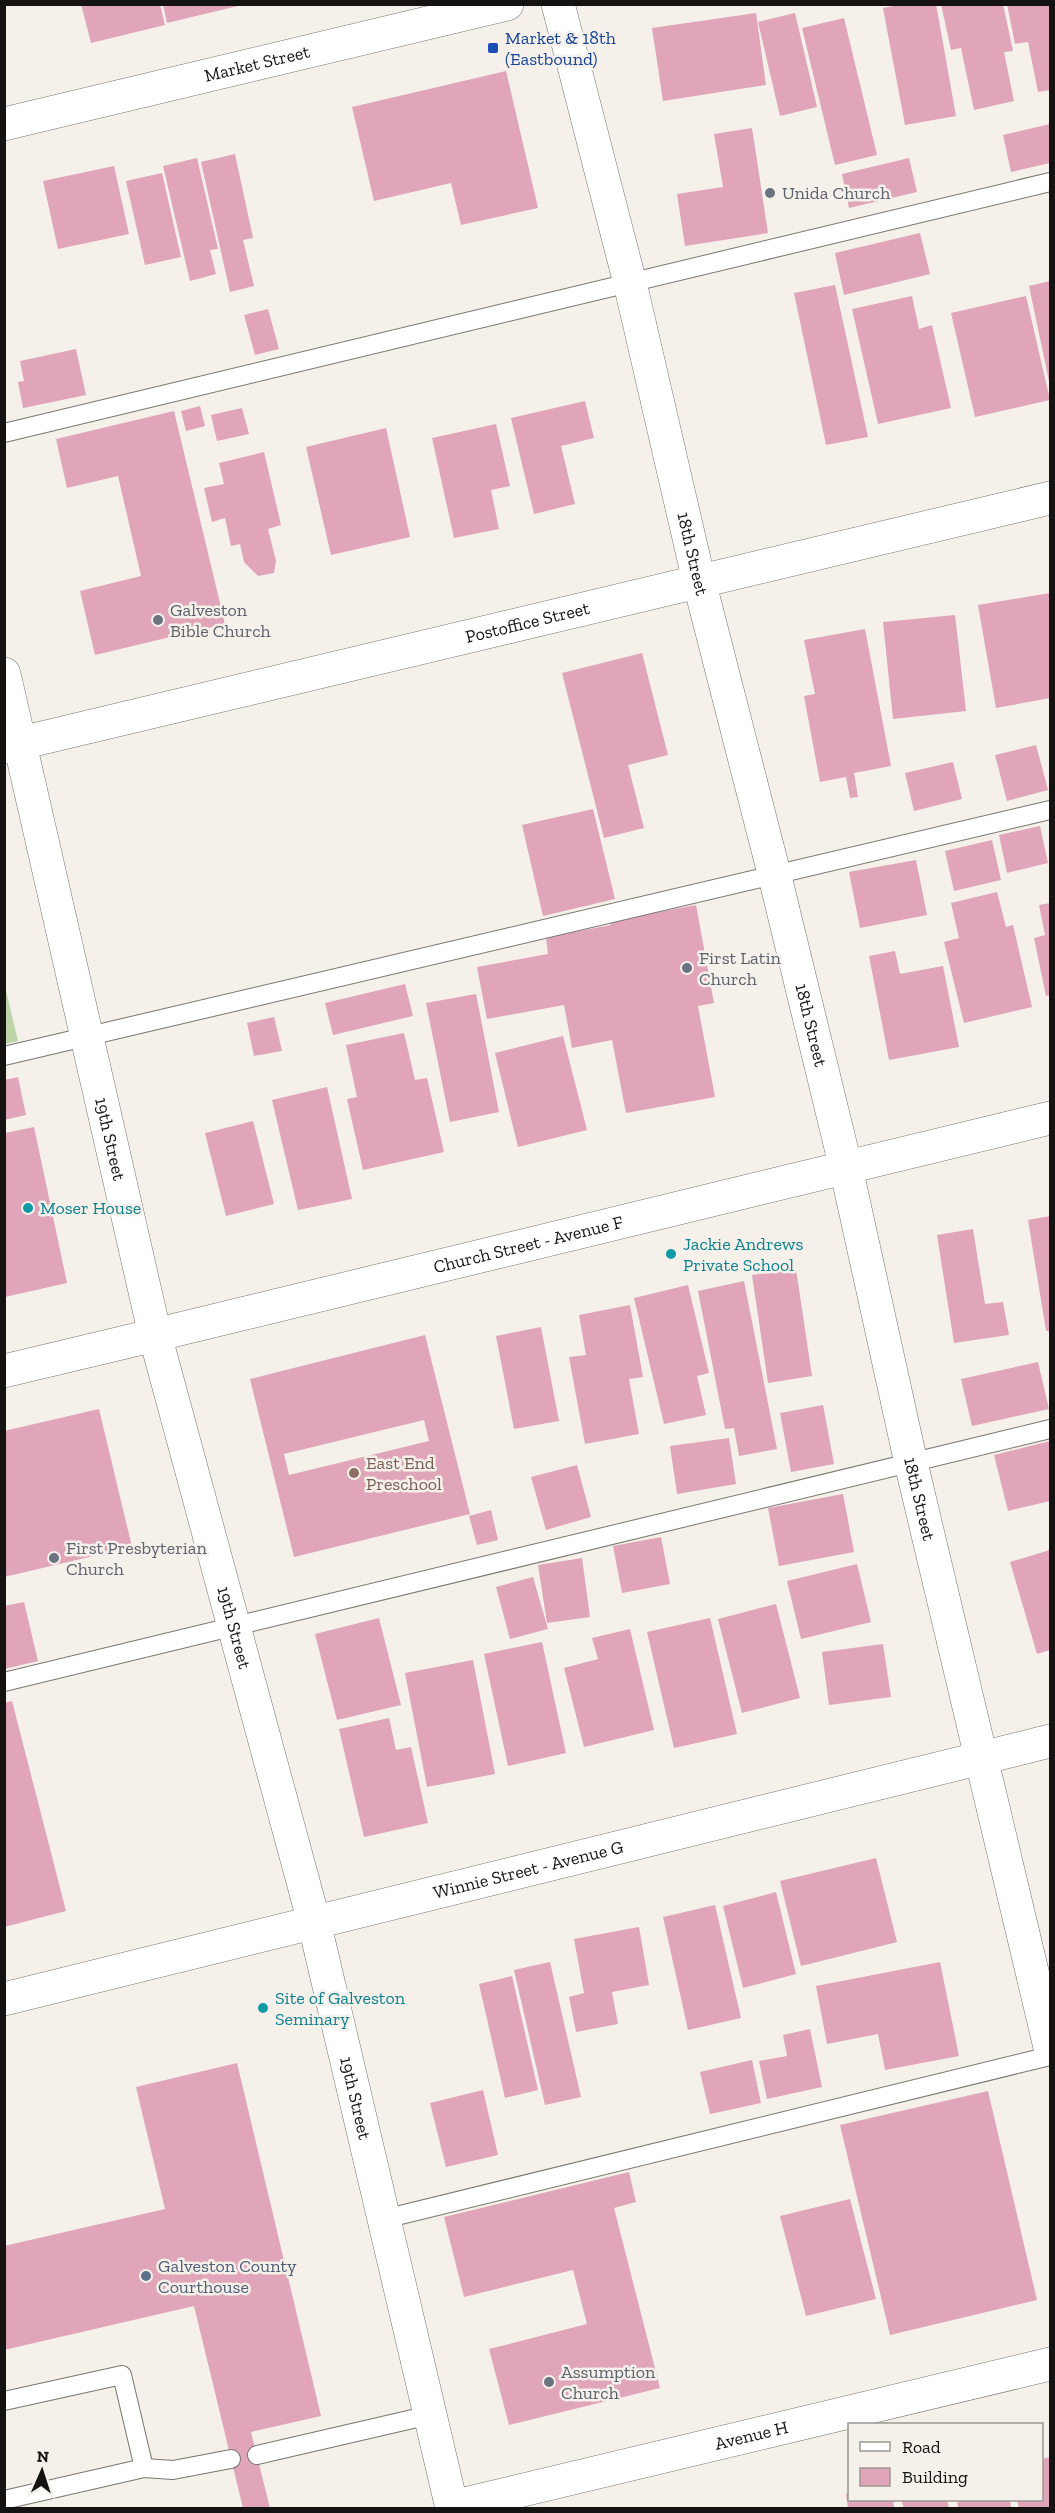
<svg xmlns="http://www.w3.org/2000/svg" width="1055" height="2513" viewBox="0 0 1055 2513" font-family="'Zilla Slab',serif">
<rect width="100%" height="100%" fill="#f5f0ea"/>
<polygon fill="#c0d4a9" points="4,982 18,1041 5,1044 4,1044"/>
<g fill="#e0a5b9" fill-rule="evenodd">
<polygon points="81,4 160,4 165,25 91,43"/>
<polygon points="904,4 936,4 956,116 905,125 883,8"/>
<polygon points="941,4 1003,4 1013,51 1004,52 1014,101 974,110 961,48 951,50"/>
<polygon points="1007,4 1050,4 1050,90 1038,92 1028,42 1015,44"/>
<polygon points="163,5 242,5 167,23"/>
<polygon points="756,13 766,85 663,101 652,28"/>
<polygon points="795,13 817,107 780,116 758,22"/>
<polygon points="844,18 877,155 835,165 802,28"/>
<polygon points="506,71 538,208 461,225 451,183 374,201 352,107"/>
<polygon points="1050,124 1050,163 1011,172 1003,135"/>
<polygon points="752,128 768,233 685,246 677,194 723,187 714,134"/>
<polygon points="235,154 253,238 243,240 254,286 230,292 201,162"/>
<polygon points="197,158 218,249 210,250 216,274 190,281 163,166"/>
<polygon points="909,158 917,192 849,208 842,174"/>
<polygon points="114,166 129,234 58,249 43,181"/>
<polygon points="162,173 181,257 145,265 126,181"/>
<polygon points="920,233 930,274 844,295 835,253"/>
<polygon points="1050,281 1050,381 1049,381 1029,286"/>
<polygon points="835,285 868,437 826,445 794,293"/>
<polygon points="912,296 919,329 932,325 951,408 878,424 852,309"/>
<polygon points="1026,296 1050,400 975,417 951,313"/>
<polygon points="268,309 279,349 255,355 244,315"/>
<polygon points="76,349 86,395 23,408 18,382 24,381 20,361"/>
<polygon points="585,401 594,438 561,446 575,504 534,514 511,418"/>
<polygon points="200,406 205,426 186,431 181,411"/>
<polygon points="242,408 249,434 217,441 211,415"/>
<polygon points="174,411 225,624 95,655 80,591 141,576 118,476 67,488 56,439"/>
<polygon points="496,424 510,486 491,490 499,529 454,538 432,438"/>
<polygon points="386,428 410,537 331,555 306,447"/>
<polygon points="264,452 281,525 268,529 276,561 274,573 258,576 244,562 240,544 231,546 225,518 212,522 204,488 224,484 219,463"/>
<polygon points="1050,593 1050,698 996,708 978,605"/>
<polygon points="955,615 966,711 893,719 883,622"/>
<polygon points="865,629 891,766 854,773 858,797 850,798 846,777 820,782 804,696 815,694 804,640"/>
<polygon points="642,653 668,755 628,765 644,828 604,838 562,673"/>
<polygon points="1036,745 1048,790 1007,801 995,755"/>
<polygon points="953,762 962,799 914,811 905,773"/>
<polygon points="593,809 615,899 543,916 522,825"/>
<polygon points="1040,826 1048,863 1007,873 999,835"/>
<polygon points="992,840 1001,880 954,891 945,851"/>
<polygon points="916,860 927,915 860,928 849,872"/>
<polygon points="997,892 1006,927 1013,925 1032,1007 964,1023 944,942 959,938 951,903"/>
<polygon points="1050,903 1050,995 1046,996 1034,938 1045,935 1039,905"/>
<polygon points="696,905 714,1003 698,1006 715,1097 626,1113 612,1040 572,1048 564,1005 487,1019 477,967 548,954 546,937 611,925 610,921"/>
<polygon points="895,951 900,974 943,966 959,1047 889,1060 869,956"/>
<polygon points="405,984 413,1016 333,1035 325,1003"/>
<polygon points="476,994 499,1112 450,1122 426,1003"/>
<polygon points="274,1017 282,1051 254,1056 247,1023"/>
<polygon points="404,1033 415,1080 427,1078 444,1152 363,1170 347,1099 357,1097 346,1045"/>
<polygon points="563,1036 587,1130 518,1147 495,1053"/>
<polygon points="18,1077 26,1115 4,1120 4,1080"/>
<polygon points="327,1087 352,1199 298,1210 272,1100"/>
<polygon points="253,1121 274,1204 226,1216 205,1133"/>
<polygon points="34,1127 67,1283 5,1297 5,1133"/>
<polygon points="1050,1216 1050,1331 1046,1331 1028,1220"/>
<polygon points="973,1229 985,1304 1003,1302 1009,1335 954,1343 937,1235"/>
<polygon points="796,1269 812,1376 768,1383 752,1275"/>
<polygon points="744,1281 777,1449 739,1456 734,1428 725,1429 698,1291"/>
<polygon points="688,1285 709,1373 697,1376 706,1415 664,1424 634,1298"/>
<polygon points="630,1305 643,1377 629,1379 639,1434 585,1444 569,1357 586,1355 579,1315"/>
<polygon points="541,1327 559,1421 514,1429 496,1336"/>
<path d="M 425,1335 L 470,1514 L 294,1557 L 250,1379 ZM 424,1420 L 429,1441 L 289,1475 L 284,1454 Z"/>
<polygon points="1038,1362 1049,1409 972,1426 961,1379"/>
<polygon points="823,1405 834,1464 791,1472 780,1413"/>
<polygon points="99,1409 132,1547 4,1577 4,1431"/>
<polygon points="729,1438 736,1484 677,1494 670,1446"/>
<polygon points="1050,1441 1050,1501 1008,1511 994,1455"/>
<polygon points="577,1465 591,1517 546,1530 531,1477"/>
<polygon points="843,1494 854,1552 779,1566 768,1508"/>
<polygon points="491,1510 498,1540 477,1545 469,1516"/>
<polygon points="661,1537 670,1584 622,1593 613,1546"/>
<polygon points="1050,1550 1050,1650 1037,1654 1010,1562"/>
<polygon points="582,1558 590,1617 547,1623 538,1565"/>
<polygon points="857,1564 871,1622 801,1639 787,1581"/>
<polygon points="533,1577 548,1629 510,1639 496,1587"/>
<polygon points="24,1602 38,1661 4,1669 4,1606"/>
<polygon points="776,1604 800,1698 742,1713 718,1619"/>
<polygon points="379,1618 401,1705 337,1720 315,1634"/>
<polygon points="710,1618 737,1734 674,1748 647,1632"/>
<polygon points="630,1629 654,1730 584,1747 564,1668 598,1659 592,1638"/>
<polygon points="542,1642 566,1753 508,1766 484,1654"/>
<polygon points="883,1644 891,1697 829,1705 822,1652"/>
<polygon points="473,1660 495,1774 427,1787 405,1673"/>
<polygon points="12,1701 66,1911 4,1927 4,1703"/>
<polygon points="389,1718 396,1750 411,1747 428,1823 364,1837 339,1729"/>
<polygon points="876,1858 897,1942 801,1966 780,1881"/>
<polygon points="776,1892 796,1974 743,1988 723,1906"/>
<polygon points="715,1905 741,2018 688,2030 663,1917"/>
<polygon points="639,1927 649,1985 612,1992 618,2024 576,2032 569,1997 584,1993 574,1939"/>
<polygon points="550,1962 581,2097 545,2105 514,1970"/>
<polygon points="940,1962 959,2056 885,2070 878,2034 827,2044 816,1986"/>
<polygon points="512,1976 538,2090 505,2098 479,1984"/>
<polygon points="810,2029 822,2087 767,2099 759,2061 787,2056 783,2035"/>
<polygon points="752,2060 761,2103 710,2114 700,2072"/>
<polygon points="237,2063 321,2416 251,2432 270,2508 243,2508 194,2306 4,2350 4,2246 165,2209 136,2087"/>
<polygon points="483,2090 498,2155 446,2167 430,2103"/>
<polygon points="988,2091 1037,2300 890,2335 840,2125"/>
<polygon points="629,2172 636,2202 614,2208 660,2388 509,2425 489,2349 587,2324 573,2270 464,2297 444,2217"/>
<polygon points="850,2199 876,2299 806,2316 780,2216"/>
<polygon points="1050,2457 1050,2508 1019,2508 1017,2500 1042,2500 1042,2459"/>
<polygon points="850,2493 850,2500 893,2500 894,2508 848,2508 846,2494"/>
<polygon points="901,2500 947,2500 949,2508 904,2508"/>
<polygon points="957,2500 1010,2500 1011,2508 958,2508"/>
</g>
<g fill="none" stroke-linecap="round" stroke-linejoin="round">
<g stroke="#7a7670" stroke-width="20">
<g id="lane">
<polyline points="4,433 1050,182"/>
<polyline points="4,1056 1050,810"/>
<polyline points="4,1682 1050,1429"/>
<polyline points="384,2219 1050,2056"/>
<polyline points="4,2401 122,2375 144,2468 4,2500"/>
<polyline points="257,2455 430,2415"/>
<polyline points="144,2468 173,2470 231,2459"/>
</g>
</g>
<g stroke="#7a7670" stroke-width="34">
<g id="street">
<path id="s1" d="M 558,4 L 630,283 L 699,581 L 775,877 L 846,1168 L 911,1463 L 1050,2047"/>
<path id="s2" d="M 4,747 L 1050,498"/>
<path id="s3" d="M 155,1335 L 1050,1118"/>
<path id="s4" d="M 4,1999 L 1050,1741"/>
<path id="s5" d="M 452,2507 L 1050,2364"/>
</g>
</g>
<g stroke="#7a7670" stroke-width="34">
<g id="secondary">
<path id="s6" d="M 4,124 L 507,4"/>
<path id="s7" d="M 4,674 L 155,1335 L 314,1922 L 452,2508"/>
<polyline points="4,1371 155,1335"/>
</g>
</g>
<use href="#lane" stroke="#fff" stroke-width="18"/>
<use href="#street" stroke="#fff" stroke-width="33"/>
<use href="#secondary" stroke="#fff" stroke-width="33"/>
</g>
<rect fill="#1a4fb4" stroke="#f5f0ea" stroke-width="2" x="487" y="42" width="12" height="12" rx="3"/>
<g fill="#6b7280" stroke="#f5f0ea" stroke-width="2">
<circle cx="770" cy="193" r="6"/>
<circle cx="158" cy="620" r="6"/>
<circle cx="687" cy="968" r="6"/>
<circle cx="54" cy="1558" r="6"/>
<circle cx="549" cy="2382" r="6"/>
</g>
<g fill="#0f9aa8" stroke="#f5f0ea" stroke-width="2">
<circle cx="28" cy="1208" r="6"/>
<circle cx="671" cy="1254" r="6"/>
<circle cx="263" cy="2008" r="6"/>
</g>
<circle fill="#8d6e63" stroke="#f5f0ea" stroke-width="2" cx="354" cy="1473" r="6"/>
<circle fill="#5c6f8a" stroke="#f5f0ea" stroke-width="2" cx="146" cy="2276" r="6"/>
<g text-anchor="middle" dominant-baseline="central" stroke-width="5" stroke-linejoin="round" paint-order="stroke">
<g font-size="18" fill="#164399" stroke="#f5f0ea" text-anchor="start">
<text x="505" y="38">Market &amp; 18th<tspan x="505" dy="21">(Eastbound)</tspan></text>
</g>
<g font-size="18" fill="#141311" stroke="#f5f0ea">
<text stroke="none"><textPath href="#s6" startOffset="260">Market Street</textPath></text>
<text stroke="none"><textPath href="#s1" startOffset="566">18th Street</textPath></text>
<text stroke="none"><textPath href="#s2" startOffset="538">Postoffice Street</textPath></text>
<text stroke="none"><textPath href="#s1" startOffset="1052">18th Street</textPath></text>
<text stroke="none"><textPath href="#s7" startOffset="477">19th Street</textPath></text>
<text stroke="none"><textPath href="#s3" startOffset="384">Church Street - Avenue F</textPath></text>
<text stroke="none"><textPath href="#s1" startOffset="1538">18th Street</textPath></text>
<text stroke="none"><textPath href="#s7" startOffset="981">19th Street</textPath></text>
<text stroke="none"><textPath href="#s4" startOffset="540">Winnie Street - Avenue G</textPath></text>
<text stroke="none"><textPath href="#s7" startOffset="1467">19th Street</textPath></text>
<text stroke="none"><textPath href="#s5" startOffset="308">Avenue H</textPath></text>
</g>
<g font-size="18" fill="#5b616d" stroke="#f5f0ea" text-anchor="start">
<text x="782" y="193">Unida Church</text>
<text x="170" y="610">Galveston<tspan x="170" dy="21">Bible Church</tspan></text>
<text x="699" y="958">First Latin<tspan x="699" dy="21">Church</tspan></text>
<text x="66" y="1548">First Presbyterian<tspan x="66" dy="21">Church</tspan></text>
<text x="561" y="2372">Assumption<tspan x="561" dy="21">Church</tspan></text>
</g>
<g font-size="18" fill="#0d838f" stroke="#f5f0ea" text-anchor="start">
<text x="40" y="1208">Moser House</text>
<text x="683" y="1244">Jackie Andrews<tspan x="683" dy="21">Private School</tspan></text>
<text x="275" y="1998">Site of Galveston<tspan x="275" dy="21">Seminary</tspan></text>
</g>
<g font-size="18" fill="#785e54" stroke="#f5f0ea" text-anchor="start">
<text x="366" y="1463">East End<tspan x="366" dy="21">Preschool</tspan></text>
</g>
<g font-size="18" fill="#4e5e75" stroke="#f5f0ea" text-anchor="start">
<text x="158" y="2266">Galveston County<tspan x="158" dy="21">Courthouse</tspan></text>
</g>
</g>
<rect width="1055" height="2513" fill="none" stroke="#141311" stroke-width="12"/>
<rect x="848" y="2423" width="195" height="78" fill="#f5f0ea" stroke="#9b9893" stroke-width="1.5"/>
<rect x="860" y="2442" width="30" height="9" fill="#ffffff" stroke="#9b9893" stroke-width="1.5"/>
<text x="902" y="2453" font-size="18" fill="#141311">Road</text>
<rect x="860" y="2468" width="30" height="18" fill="#e0a5b9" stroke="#9b9893" stroke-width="1.5"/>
<text x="902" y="2483" font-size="18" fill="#141311">Building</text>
<g transform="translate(42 2471) rotate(3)" stroke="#f5f0ea" stroke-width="4.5" paint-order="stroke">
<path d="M0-4.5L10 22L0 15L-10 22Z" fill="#141311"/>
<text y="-9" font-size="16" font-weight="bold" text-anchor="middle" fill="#141311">N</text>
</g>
</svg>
